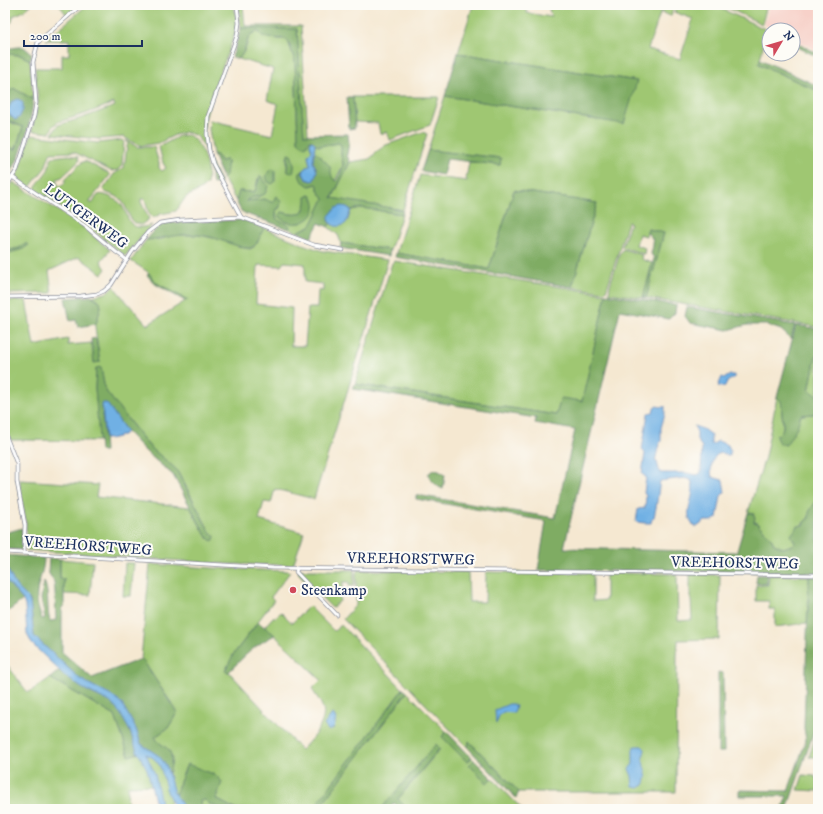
<svg xmlns="http://www.w3.org/2000/svg" width="823" height="814" viewBox="0 0 823 814" font-family="'IM FELL DW Pica',serif">
<rect width="100%" height="100%" fill="#fdfcf7"/>
<filter id="ink" filterUnits="userSpaceOnUse"><feTurbulence type="fractalNoise" baseFrequency=".025" numOctaves="2"/><feDisplacementMap in="SourceGraphic" scale="8" xChannelSelector="R" yChannelSelector="G"/><feConvolveMatrix kernelMatrix="1 2 1 2 8 2 1 2 1" color-interpolation-filters="sRGB"/></filter>
<filter id="wash" filterUnits="userSpaceOnUse"><feTurbulence type="fractalNoise" baseFrequency=".012" numOctaves="4" result="noise"/><feDisplacementMap in="SourceGraphic" scale="16" xChannelSelector="R" yChannelSelector="G"/><feGaussianBlur stdDeviation="0.9" result="paint"/><feColorMatrix in="noise" values="0 0 0 0 0 0 0 0 0 0 0 0 0 0 0 0 0 1.4 0 .05"/><feComposite in="paint" operator="in"/></filter>
<g filter="url(#wash)">
<rect width="100%" height="100%" fill="#f5e8d1"/>
<polygon fill="#f7d1c9" points="769,5 818,5 818,51 793,39 793,30 774,30 764,25"/>
<g fill="#9fc772" stroke="#5d7b68" fill-rule="evenodd">
<polygon points="5,5 31,5 22,12 13,16 12,22 5,26"/>
<polygon points="59,5 78,5 67,15"/>
<polygon points="87,5 234,5 236,18 236,31 213,92 205,120 204,131 207,152 197,136 186,132 175,135 159,143 139,146 141,145 134,143 124,137 99,139 52,134 58,125 82,118 115,106 114,103 85,114 58,122 53,126 50,133 32,131 38,102 35,68 62,68 62,55 69,55 69,40 46,40"/>
<polygon points="238,5 243,5 245,26 301,26 308,135 304,135 297,29 241,28"/>
<polygon points="473,5 526,5 527,13 551,17 548,5 663,5 648,49 680,59 693,19 674,12 677,5 713,5 767,30 759,64 818,91 818,327 646,298 664,233 648,229 646,236 639,234 636,245 645,248 644,254 622,247 630,223 628,222 606,291 604,292 572,287 597,203 514,190 489,269 396,253 420,175 467,181 467,180 466,179 469,162 500,165 501,158 428,150 445,96 597,120 637,81 458,53"/>
<polygon points="665,5 674,5 671,16 662,13"/>
<polygon points="721,5 767,5 762,24"/>
<path d="M 256,31 L 276,39 L 286,39 L 288,41 L 295,61 L 298,140 L 299,143 L 310,140 L 311,141 L 310,145 L 312,150 L 308,157 L 310,165 L 306,167 L 303,171 L 300,173 C 299,180 305,183 311,186 L 317,184 L 318,186 L 318,190 L 324,199 L 313,222 L 310,226 L 297,232 L 289,229 L 289,226 L 277,220 L 276,210 L 280,208 L 273,202 L 269,202 L 265,199 L 246,201 L 251,197 L 259,197 L 258,178 L 255,191 L 252,192 L 239,191 L 236,201 L 223,178 L 225,177 L 227,160 L 220,161 L 217,155 L 213,154 L 209,129 L 210,120 L 272,135 L 278,104 L 267,100 L 273,69 L 239,59 C 241,56 244,52 246,47 C 249,38 247,37 256,31 ZM 290,154 L 294,163 L 293,173 L 287,170 L 287,157 ZM 309,195 L 312,196 L 301,223 L 287,222 L 279,217 L 282,212 C 304,218 302,213 309,195 Z"/>
<polygon points="5,54 20,55 30,60 33,99 13,88 5,97"/>
<polygon points="353,97 439,97 430,125 390,140 387,132 380,134 378,123 355,122"/>
<polygon points="5,119 14,124 23,127 15,150 5,143"/>
<polygon points="423,132 427,134 403,210 332,199 350,162 369,159 373,156 376,152 386,145"/>
<polygon points="31,135 98,143 122,140 124,142 122,165 118,170 111,171 74,152 51,153 50,154 45,168 30,187 16,178"/>
<path d="M 187,135 C 202,139 210,170 207,184 L 200,190 L 186,197 L 176,211 L 161,214 L 153,218 C 147,214 147,205 145,199 L 141,199 L 141,202 L 149,219 L 141,225 C 127,223 129,207 120,199 C 115,194 108,195 103,190 L 114,174 L 124,168 L 127,146 L 128,144 L 126,140 L 137,147 L 154,147 L 159,163 L 159,168 L 162,171 L 166,168 L 163,163 L 159,147 L 179,136 Z"/>
<path d="M 339,143 L 342,147 L 341,153 L 343,165 L 335,181 L 331,177 C 330,168 323,156 314,152 L 315,144 L 319,146 Z"/>
<polygon points="5,153 8,163 13,169 5,183"/>
<path d="M 69,155 L 78,157 L 79,161 L 62,177 L 57,179 L 57,184 L 60,186 L 63,185 L 65,183 L 65,179 L 81,163 L 85,161 L 108,173 L 110,175 L 90,201 L 90,203 L 93,203 C 94,201 96,197 98,195 C 103,192 118,200 121,204 C 131,218 126,233 152,225 L 125,256 L 83,222 L 35,190 L 36,186 L 48,170 L 52,157 Z"/>
<polygon points="13,182 78,223 110,250 101,261 106,269 102,274 79,257 49,271 52,293 5,294 5,254 23,249 26,244 19,248 5,251 5,193"/>
<polygon points="362,208 402,214 390,250 341,243 338,235 328,227 330,223 332,225 348,220 351,210"/>
<path d="M 264,228 L 305,245 L 323,251 L 388,260 L 314,499 L 275,489 L 271,503 L 264,502 L 259,520 L 304,533 L 293,565 L 227,564 L 26,550 L 26,522 L 20,491 L 20,480 L 98,485 L 96,497 L 190,507 L 206,536 L 215,536 L 210,532 L 180,475 L 149,446 L 105,390 L 103,379 L 96,369 L 95,388 L 100,441 L 11,440 L 5,426 L 5,301 L 26,300 L 34,346 L 68,339 L 68,345 L 92,343 L 94,362 L 100,362 L 95,327 L 101,307 L 98,299 L 92,296 L 106,293 L 113,286 L 147,325 L 187,300 L 155,282 L 148,272 L 131,261 L 146,240 L 162,239 L 174,235 L 199,235 L 222,240 L 244,248 L 250,249 L 254,247 ZM 284,262 L 305,264 L 305,282 L 323,284 L 323,291 L 318,290 L 317,308 L 308,308 L 305,346 L 291,346 L 292,308 L 256,304 L 258,265 L 281,266 Z"/>
<polygon points="623,249 642,255 641,259 652,263 643,298 609,293 610,285 620,253"/>
<polygon points="394,261 606,294 582,402 556,415 355,384 392,263"/>
<polygon points="816,355 818,356 818,397 814,393 809,392"/>
<path d="M 777,397 C 784,402 781,406 782,413 C 783,429 785,426 777,440 L 800,419 L 801,415 L 813,414 L 818,411 L 818,436 L 815,438 L 815,443 L 818,445 C 813,453 817,456 818,463 C 819,469 818,476 818,483 L 815,484 L 818,498 L 809,517 L 792,535 L 795,543 L 793,545 L 783,548 L 774,544 L 771,538 L 758,524 L 754,521 L 753,513 L 748,513 L 765,457 Z"/>
<polygon points="60,559 93,562 90,595 64,594 64,579 60,579"/>
<polygon points="125,563 134,563 131,596 123,596"/>
<path d="M 150,564 L 212,568 L 289,571 L 290,572 L 271,597 L 274,600 L 233,655 L 226,671 L 229,672 L 301,750 C 311,740 329,721 322,706 C 320,700 315,695 312,689 L 321,680 L 265,626 L 274,616 L 275,618 L 281,612 L 292,623 L 309,606 L 334,631 L 341,625 L 403,689 L 313,809 L 270,809 L 268,808 L 235,809 L 216,799 L 219,794 L 187,764 L 175,795 C 172,790 169,780 169,774 C 169,769 172,764 172,759 C 171,748 159,745 155,737 L 168,728 L 177,713 L 177,711 L 141,659 Z"/>
<polygon points="300,570 354,570 354,586 349,586 349,582 343,582 342,594 339,597 340,601 332,608 300,575 298,572"/>
<polygon points="358,570 468,572 469,602 485,602 486,574 487,572 593,573 593,601 606,600 606,573 677,574 678,621 692,620 691,599 690,598 690,574 720,575 719,639 678,640 677,656 676,792 519,792 469,741 468,748 343,619 356,605 356,572"/>
<polygon points="769,575 809,576 807,623 775,627 775,609 769,609 769,601 756,601 756,585 768,585"/>
<polygon points="5,662 28,693 50,678 115,716 129,756 139,753 147,769 152,785 128,786 127,809 5,809"/>
<polygon points="407,692 446,731 442,737 467,762 472,758 474,760 469,765 487,783 492,778 522,809 408,809 398,799 440,749 390,798 381,809 318,809"/>
<polygon points="815,738 818,738 818,757 809,757"/>
<path d="M 146,754 C 166,761 163,783 171,799 L 167,809 L 162,809 L 154,774 Z"/>
<polygon points="803,775 815,776 815,778 818,778 818,791 798,790"/>
<polygon points="202,800 205,800 208,803 221,809 201,809 200,802"/>
</g>
<g fill="#7fac64" stroke="#4d6e61">
<path d="M 241,28 L 297,29 L 304,135 L 348,134 L 349,143 L 347,155 L 350,162 L 332,198 L 403,210 L 402,214 L 362,208 L 351,210 L 349,208 L 329,221 L 330,223 L 328,227 L 319,223 L 311,238 L 297,232 L 310,226 L 313,222 L 324,199 L 318,190 L 318,186 L 317,184 L 309,186 L 301,180 L 299,174 L 303,171 L 303,175 L 308,180 L 317,169 L 313,162 L 314,152 L 316,152 L 329,165 C 332,170 330,175 334,180 L 337,181 L 343,167 L 343,163 L 341,156 L 341,145 L 339,143 L 319,146 L 315,144 L 310,140 L 306,147 L 300,144 L 298,140 L 295,61 L 288,41 L 286,39 C 276,38 263,41 258,31 C 247,35 249,38 245,48 C 244,52 241,56 239,59 L 232,57 Z"/>
<polygon points="793,42 818,53 818,57 793,45"/>
<polygon points="18,47 24,47 32,54 30,60 20,55 5,54 5,49"/>
<polygon points="458,53 637,81 624,124 445,96"/>
<polygon points="760,59 818,86 818,91 759,64"/>
<path d="M 13,88 L 33,99 C 33,116 22,154 13,169 C 7,161 5,154 5,143 L 14,150 L 16,149 L 23,127 L 5,119 L 5,97 Z"/>
<polygon points="347,97 353,97 355,128 349,129"/>
<polygon points="428,150 501,158 500,165 447,159 443,175 421,171"/>
<polygon points="213,154 217,155 220,161 227,160 228,161 226,175 223,178 216,162"/>
<path d="M 288,154 L 291,155 C 294,161 296,168 292,173 L 288,172 L 287,170 Z"/>
<polygon points="210,161 221,183 213,184 209,163"/>
<polygon points="272,169 275,170 275,182 272,184 268,182 266,177 268,172"/>
<path d="M 260,176 L 262,177 L 268,186 L 265,194 C 259,197 251,196 246,201 L 265,199 L 271,202 L 273,202 L 275,197 L 277,196 L 281,202 L 280,207 L 276,210 L 276,218 C 279,223 286,222 290,226 L 289,229 L 246,214 L 241,211 L 236,201 L 239,191 L 252,192 L 255,191 Z"/>
<polygon points="514,190 597,203 572,287 395,257 396,253 489,269"/>
<path d="M 311,195 C 326,214 298,234 279,217 L 279,215 L 282,212 C 289,214 302,218 305,207 C 306,204 306,201 306,197 Z"/>
<path d="M 240,220 L 247,221 L 264,228 C 261,234 258,245 251,248 C 245,250 219,239 210,237 C 187,231 169,238 146,240 L 158,227 L 165,223 Z"/>
<path d="M 648,229 L 664,233 L 646,298 L 643,298 L 654,258 L 651,254 C 653,244 656,240 647,233 Z"/>
<polygon points="27,243 29,245 23,249 5,254 5,251 19,248"/>
<polygon points="341,243 390,250 389,256 340,248"/>
<polygon points="149,273 155,282 188,300 185,301 155,284 147,275"/>
<polygon points="606,294 676,305 675,313 669,319 620,310 564,548 735,552 740,562 746,567 746,572 538,570 546,521 416,499 416,495 555,518 575,430 535,423 536,418 353,389 355,384 556,415 561,398 582,401"/>
<polygon points="92,296 100,301 101,307 96,324 78,327 76,320 70,321 65,298"/>
<polygon points="687,307 795,325 791,339 781,330 767,325 747,325 728,330 690,323 685,316"/>
<path d="M 796,325 L 818,329 L 818,356 L 816,356 L 809,391 L 814,393 L 818,397 L 818,411 L 813,414 L 801,415 L 797,427 L 786,445 C 780,444 777,442 776,436 C 786,431 783,423 782,414 C 781,406 784,402 777,397 Z"/>
<polygon points="96,338 100,362 94,363 91,339"/>
<polygon points="101,367 105,390 149,446 176,469 210,532 215,536 214,541 210,540 206,536 173,475 146,452 127,432 106,403 102,406 105,451 100,451 95,388 96,368"/>
<path d="M 433,470 L 439,471 L 445,475 L 443,489 C 437,487 431,481 428,474 Z"/>
<path d="M 818,498 L 818,573 L 748,572 C 746,565 740,561 736,554 L 748,513 L 753,513 L 755,518 L 754,522 L 758,524 L 771,538 L 774,544 L 783,548 L 793,545 L 795,543 L 791,535 L 798,526 L 803,525 L 805,521 L 809,518 L 809,512 Z"/>
<polygon points="22,528 22,550 5,549 5,533"/>
<path d="M 5,555 L 44,558 C 44,571 38,581 37,593 C 36,602 39,611 42,619 L 45,618 L 41,599 L 44,581 C 50,594 46,608 50,621 L 56,620 L 55,593 L 54,582 L 48,572 L 49,558 L 60,559 L 60,579 L 64,579 L 64,607 L 62,607 L 62,652 L 92,678 L 141,659 L 143,660 L 177,713 L 168,728 L 155,737 C 163,751 173,743 171,764 C 170,768 171,770 169,773 L 162,760 L 153,752 L 141,744 L 136,729 L 122,704 L 115,698 L 80,679 L 37,639 L 34,636 L 30,601 L 28,598 L 16,586 L 10,575 L 5,565 Z"/>
<polygon points="757,575 767,575 767,584 756,583"/>
<polygon points="809,576 818,576 818,720 787,809 782,809 787,796 739,796 739,790 788,791 806,740 804,728"/>
<polygon points="5,579 23,600 5,614"/>
<path d="M 258,622 L 275,635 C 256,644 243,657 229,672 L 225,671 L 233,655 Z"/>
<path d="M 60,670 C 69,680 81,688 93,694 C 98,697 105,698 110,702 C 127,713 130,737 139,753 L 129,756 L 115,716 L 50,678 Z"/>
<polygon points="718,672 723,673 724,752 718,752"/>
<polygon points="403,689 407,692 318,809 313,809"/>
<polygon points="446,731 472,758 467,762 442,737"/>
<polygon points="469,741 519,792 516,798 468,748"/>
<polygon points="436,744 440,748 398,799 408,809 400,809 394,803 389,809 381,809"/>
<polygon points="474,760 492,778 487,783 469,765"/>
<path d="M 187,764 L 216,775 L 222,782 L 216,799 L 235,809 C 223,809 213,808 205,800 L 200,801 L 201,809 L 185,809 L 175,795 Z"/>
</g>
<g fill="#70b0e4" stroke="#4670a1">
<polygon points="17,99 20,100 23,103 23,110 19,118 15,120 10,115 7,111 11,104 11,102"/>
<polygon points="311,141 314,142 315,144 313,162 317,171 314,180 312,181 306,179 303,173 305,168 310,165 308,155 312,150 310,145"/>
<path d="M 342,206 L 347,207 L 351,210 L 346,223 C 339,229 329,227 329,216 L 336,208 Z"/>
<polygon points="730,375 734,375 734,378 728,381 725,386 722,387 718,386 722,377 725,378"/>
<path d="M 103,403 L 106,403 L 108,405 L 127,432 C 121,437 112,439 105,439 L 102,405 Z"/>
<path d="M 665,406 L 665,413 L 661,428 L 661,441 L 659,444 L 655,461 L 657,462 L 659,470 L 661,473 L 687,473 L 697,475 L 701,473 L 702,447 L 697,440 L 697,432 L 694,426 L 703,429 L 711,435 L 711,444 L 713,444 L 718,441 L 728,445 L 730,450 L 730,456 C 727,456 724,453 721,453 C 711,455 710,470 712,477 L 723,480 L 725,492 L 721,496 L 717,518 L 712,521 L 705,521 L 697,527 L 693,525 C 681,511 698,497 691,480 L 684,478 L 660,481 C 658,493 657,505 654,517 L 652,519 L 651,523 L 645,523 L 636,522 L 638,509 L 645,508 L 646,496 L 644,493 L 646,477 L 642,474 L 645,453 L 642,450 L 648,413 L 653,412 L 655,406 L 664,407 Z"/>
<path d="M 5,565 L 16,586 L 28,598 L 30,602 L 34,636 L 37,639 L 80,679 L 115,698 L 122,704 L 136,729 L 141,744 L 159,756 L 166,765 L 174,793 L 185,809 L 176,809 C 172,802 168,796 166,788 C 161,773 163,761 146,754 L 155,774 L 162,809 L 157,809 L 147,769 L 137,751 L 130,731 L 120,713 L 110,702 L 82,688 L 66,677 L 32,644 L 27,634 L 25,606 L 23,600 L 5,579 Z"/>
<polygon points="509,704 513,704 516,706 514,713 503,712 499,716 496,724 495,710"/>
<polygon points="332,714 334,715 336,719 334,728 329,731 324,725"/>
<path d="M 635,746 L 642,746 L 645,749 C 645,752 643,755 643,759 C 643,770 650,774 644,785 L 639,788 L 633,787 L 632,776 L 629,769 L 633,764 L 633,749 Z"/>
</g>
</g>
<g filter="url(#ink)">
<g fill="none" stroke-linecap="round" stroke-linejoin="round">
<g stroke="#888c98" stroke-width="4.5">
<g id="street">
<polyline points="237,5 239,23 237,36 208,116 207,134 209,150 213,164 241,217"/>
<polyline points="12,177 85,226 116,252 127,260"/>
<polyline points="5,188 17,170 34,116 36,103 33,62 38,42 81,5"/>
<polyline points="5,297 81,296 97,294 104,291 111,285 132,252 148,232 160,223 181,220 241,217 314,245 343,250"/>
<polyline points="5,434 17,464 17,482 25,525 24,553"/>
<polyline points="5,552 273,568 818,575"/>
<polyline points="297,568 296,572 337,615"/>
</g>
</g>
<use href="#street" stroke="#fff" stroke-width="3"/>
</g>
</g>
<circle fill="#d1495b" stroke="#fdfcf7" stroke-width="1.5" cx="293" cy="590" r="4"/>
<g text-anchor="middle" dominant-baseline="central" stroke-width="4" stroke-linejoin="round" paint-order="stroke">
<g font-size="15" fill="#1b2f5e" stroke="#fdfcf7">
<text transform="translate(86 216) rotate(36)">LUTGERWEG</text>
<text transform="translate(88 546) rotate(4)">VREEHORSTWEG</text>
<text transform="translate(411 559) rotate(1)">VREEHORSTWEG</text>
<text transform="translate(735 563) rotate(1)">VREEHORSTWEG</text>
</g>
<g font-size="15" fill="#1b2f5e" stroke="#fdfcf7" text-anchor="start">
<text x="301" y="590">Steenkamp</text>
</g>
</g>
<rect width="823" height="814" fill="none" stroke="#fdfcf7" stroke-width="20"/>
<g transform="translate(781 42) rotate(52)"><circle r="19" fill="#fdfcf7" stroke="#a3aaba"/>
<path d="M0-3L7 15L0 10L-7 15Z" fill="#d1495b"/>
<text y="-6" font-size="11" font-weight="bold" text-anchor="middle" fill="#1b2f5e">N</text>
</g>
<path d="M24 40v6h118v-6" fill="none" stroke="#1b2f5e" stroke-width="2"/>
<text x="30" y="40" font-size="12" fill="#1b2f5e" stroke="#fdfcf7" stroke-width="3" paint-order="stroke">200 m</text>
</svg>
